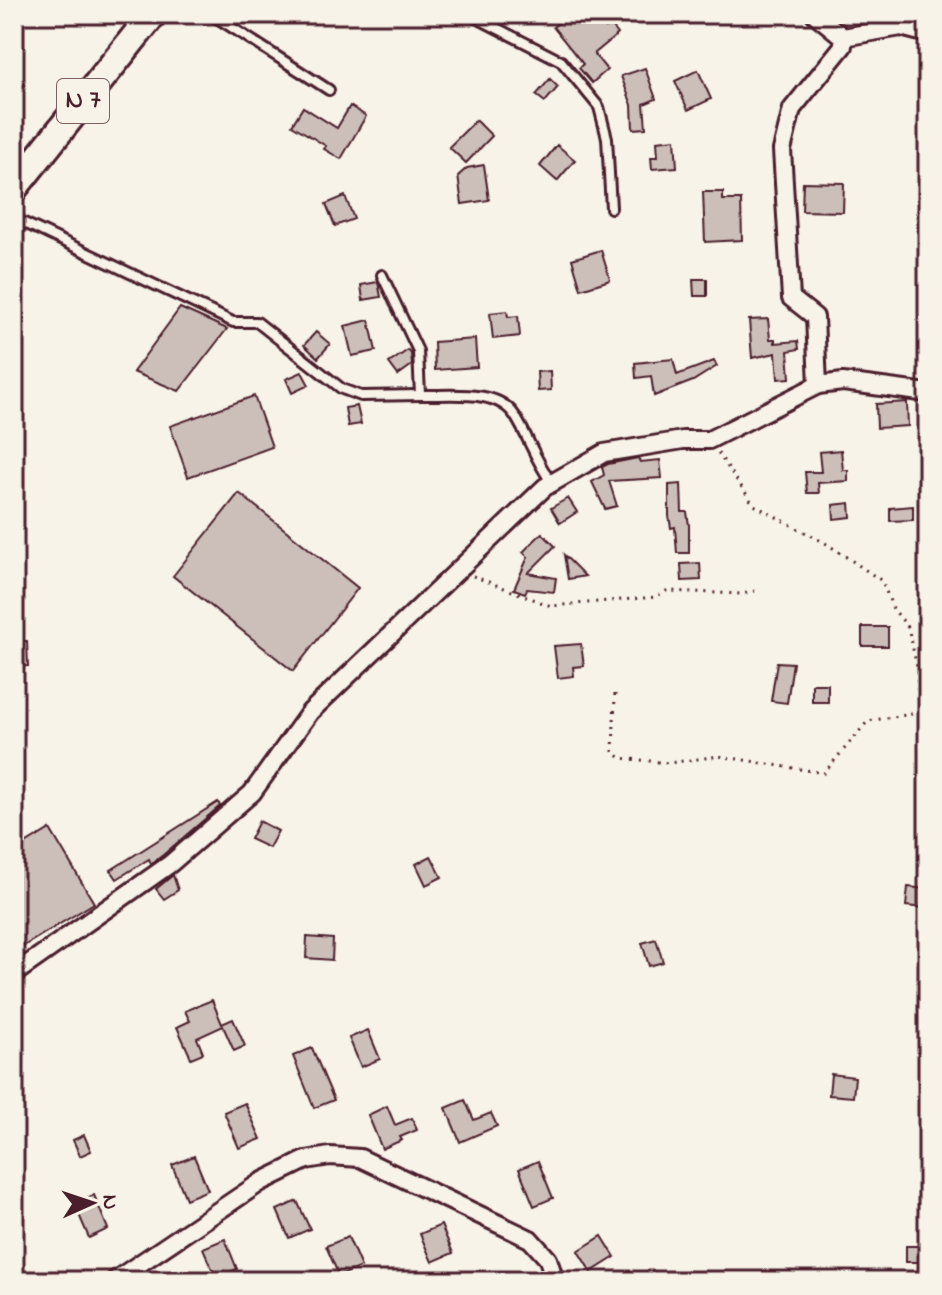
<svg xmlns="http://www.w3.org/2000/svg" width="942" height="1295" viewBox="0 0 942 1295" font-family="'Indie Flower',sans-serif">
<rect width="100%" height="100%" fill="#f7f3e8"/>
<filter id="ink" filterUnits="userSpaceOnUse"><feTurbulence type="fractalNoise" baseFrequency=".0125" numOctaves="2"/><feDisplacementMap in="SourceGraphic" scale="16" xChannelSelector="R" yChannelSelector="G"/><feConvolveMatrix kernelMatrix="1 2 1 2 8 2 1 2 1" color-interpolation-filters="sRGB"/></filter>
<g filter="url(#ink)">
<g fill="#ccbfb9" stroke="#4a1f2b" stroke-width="2">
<polygon points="569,14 577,14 585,24 596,16 606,28 610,24 618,34 594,54 607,70 592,83 579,68 583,64 553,27"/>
<polygon points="645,68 656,99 644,104 646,128 633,129 632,105 621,76"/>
<polygon points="698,70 711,99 688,110 675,81"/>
<polygon points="550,79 558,87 545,102 536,95"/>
<polygon points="350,106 366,116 341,159 324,149 326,146 292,125 303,107 337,128"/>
<polygon points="476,120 492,136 466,163 449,147"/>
<polygon points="675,139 677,167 652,169 651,157 658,157 657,141"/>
<polygon points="557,145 575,160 557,181 540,166"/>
<polygon points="484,165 489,200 462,204 458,176 467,168"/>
<polygon points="803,182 844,183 843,212 802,211"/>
<polygon points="703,192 723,192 723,200 741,200 742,240 705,242"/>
<polygon points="345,196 354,219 335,226 326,204"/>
<polygon points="601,250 610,280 581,289 572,259"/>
<polygon points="693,279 707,279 707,296 694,296"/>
<polygon points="378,282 381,297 363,300 361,285"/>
<polygon points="180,308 227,329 179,391 133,372"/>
<polygon points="507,311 508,317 518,316 520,336 493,339 490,313"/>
<polygon points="768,319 770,339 775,339 775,343 798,341 799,349 788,351 790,378 778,379 776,353 752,358 749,320"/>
<polygon points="369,320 376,351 352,356 345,326"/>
<polygon points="316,332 330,344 318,358 304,345"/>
<polygon points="475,339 477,367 435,370 434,342"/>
<polygon points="408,350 411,354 412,365 398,375 389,363"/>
<polygon points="673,359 677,375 714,361 717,366 693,381 654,396 651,376 636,378 635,363"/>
<polygon points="550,371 551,390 538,391 537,372"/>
<polygon points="302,372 309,385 292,393 286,379"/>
<polygon points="254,396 272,447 188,477 170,426"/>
<polygon points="907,402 908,426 877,428 876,404"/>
<polygon points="357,406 361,424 348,426 345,408"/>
<polygon points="841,450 843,470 848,470 848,481 818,483 819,493 807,493 805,472 821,472 819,452"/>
<polygon points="638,458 640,462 660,460 662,478 609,481 617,506 605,509 592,482 604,475 602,467 608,464"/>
<polygon points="681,484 682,512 687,512 689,525 689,553 677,553 675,527 671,528 669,516 669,485"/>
<polygon points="239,493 358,588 293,671 173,576"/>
<polygon points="568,498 577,512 560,523 551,508"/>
<polygon points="850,503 851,517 834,519 833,505"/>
<polygon points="913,506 913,520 890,521 890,508"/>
<polygon points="542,533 555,546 528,573 556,578 554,592 527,589 525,593 514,589 528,557 523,552"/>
<polygon points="564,555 585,576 568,579"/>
<polygon points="700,563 701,580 682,581 681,564"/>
<rect x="862" y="627" width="26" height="19"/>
<polygon points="14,641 27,641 28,666 14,667"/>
<polygon points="581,644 584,666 573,667 574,676 558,678 554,646"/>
<polygon points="777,662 793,663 787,703 771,701"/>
<rect x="812" y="684" width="16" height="18"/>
<polygon points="218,802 220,806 163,855 151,864 149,859 117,879 111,870"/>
<polygon points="259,821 278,831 269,848 250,839"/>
<polygon points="50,829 94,903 14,952 14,851"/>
<polygon points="431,856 442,877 426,885 416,864"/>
<polygon points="173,875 178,890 164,899 156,889"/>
<polygon points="908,887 926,889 924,908 906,906"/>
<polygon points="307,937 333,939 332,960 306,958"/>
<polygon points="656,939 663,962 649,966 642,943"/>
<polygon points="212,1000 222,1024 233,1019 245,1046 234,1051 223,1026 197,1038 203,1053 191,1058 177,1027 190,1021 185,1011"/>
<polygon points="368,1030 380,1059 361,1067 349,1038"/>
<polygon points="312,1048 334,1100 314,1108 293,1056"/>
<polygon points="831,1074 855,1077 853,1097 829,1095"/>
<polygon points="465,1100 474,1120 491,1113 497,1126 460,1142 446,1108"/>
<polygon points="245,1103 261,1139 239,1148 224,1112"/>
<polygon points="387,1106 395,1125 412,1118 417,1130 400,1137 402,1140 382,1149 368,1115"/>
<polygon points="84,1135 91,1151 80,1156 73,1140"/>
<polygon points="194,1156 208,1190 186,1199 172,1165"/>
<polygon points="538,1161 553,1198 534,1206 519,1169"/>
<polygon points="94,1195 108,1229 89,1238 74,1203"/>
<polygon points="297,1201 310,1229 289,1238 277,1210"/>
<polygon points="441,1225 453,1253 432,1262 420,1234"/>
<polygon points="602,1236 615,1257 591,1272 578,1251"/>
<polygon points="348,1237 361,1267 339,1276 326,1246"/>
<polygon points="225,1239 237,1269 216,1278 203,1248"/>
<rect x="906" y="1246" width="13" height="16"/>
</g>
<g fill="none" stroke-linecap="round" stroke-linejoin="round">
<g stroke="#4a1f2b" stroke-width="14">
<g id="lane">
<polyline points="211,14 329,90"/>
<polyline points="469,14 561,61 599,107 607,138 611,208"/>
<polyline points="14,218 233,322 257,322 342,389 361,396 420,395"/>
<path d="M 382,275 L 418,351 L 420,395 C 449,396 498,388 515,416 C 529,438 536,462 552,483"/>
</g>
</g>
<g stroke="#4a1f2b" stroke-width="22">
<g id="street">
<polyline points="815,14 843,37"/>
<polyline points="818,385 815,317 791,298 782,150 792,109 843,46 843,37 901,27 928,34"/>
<polyline points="14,974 170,864 252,793 310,712 545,487 604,453 683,440 709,440 818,385 843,382 928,393"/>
<polyline points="114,1281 261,1182 306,1160 330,1156 360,1158 530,1239 548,1259 555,1281"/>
</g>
</g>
<g stroke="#4a1f2b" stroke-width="32">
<polyline id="primary" points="14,188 153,14"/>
</g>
<g stroke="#4a1f2b" stroke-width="3" stroke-dasharray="2 6" stroke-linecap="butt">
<polyline points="718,453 754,505 827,544 882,581 893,609 908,627 917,667 918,699 925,712 928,712"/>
<polyline points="473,576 551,606 656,597 666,591 742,594 759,590"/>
<polyline points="615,694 613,752 621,758 669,763 719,756 824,773 868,721 925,712"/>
</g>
<use href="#lane" stroke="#f7f3e8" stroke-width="8"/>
<use href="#street" stroke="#f7f3e8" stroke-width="16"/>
<use href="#primary" stroke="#f7f3e8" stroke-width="26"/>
</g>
</g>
<g text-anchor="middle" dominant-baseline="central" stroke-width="6" stroke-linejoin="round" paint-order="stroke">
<rect fill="#f7f3e8" stroke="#7e5f64" stroke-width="2" x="57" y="79" width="52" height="44" rx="6"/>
<g font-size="26" font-weight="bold" fill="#4a1f2b">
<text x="83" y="101">N 7</text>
</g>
</g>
<rect width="942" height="1295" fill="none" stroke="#f7f3e8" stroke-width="48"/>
<rect x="24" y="24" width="894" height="1247" fill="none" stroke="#4a1f2b" stroke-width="3" filter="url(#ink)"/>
<g transform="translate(92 1203) rotate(87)" stroke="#f7f3e8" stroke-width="6" paint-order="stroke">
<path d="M0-6L14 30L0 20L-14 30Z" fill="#4a1f2b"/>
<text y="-12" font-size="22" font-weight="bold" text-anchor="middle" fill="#4a1f2b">N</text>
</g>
</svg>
